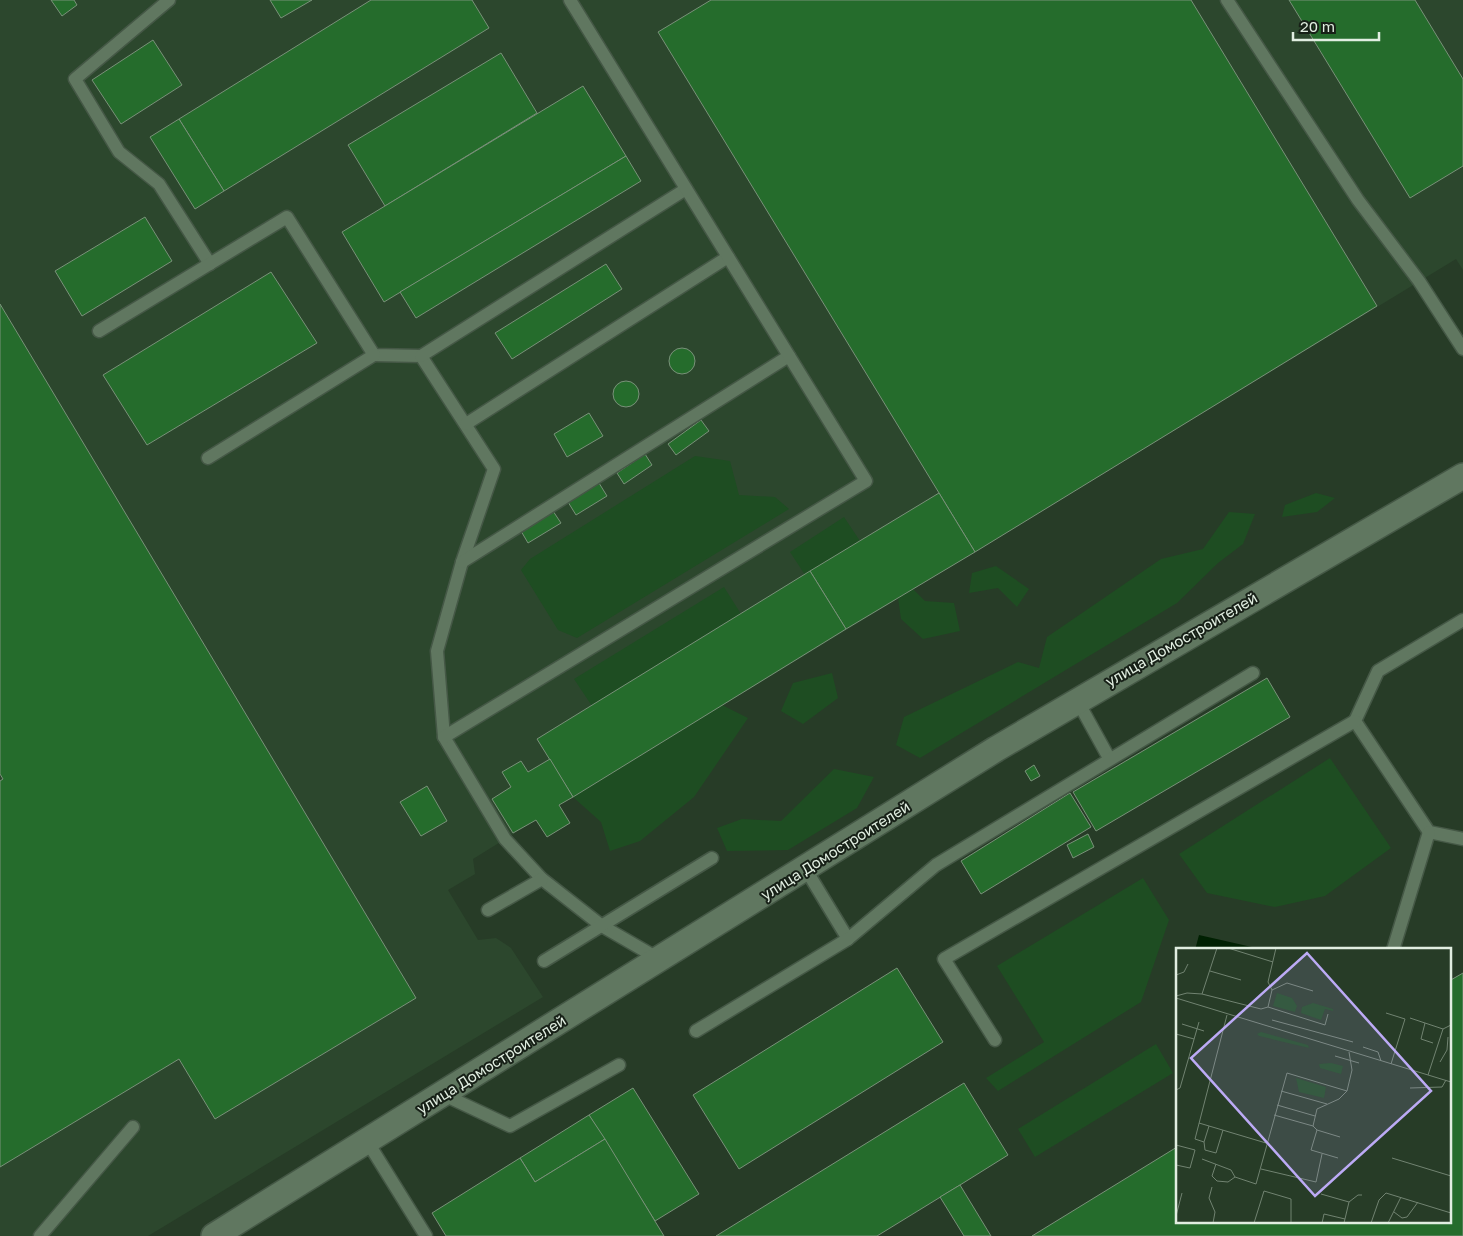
<svg xmlns="http://www.w3.org/2000/svg" width="1463" height="1236" viewBox="0 0 1463 1236" font-family="'Golos Text',sans-serif">
<rect width="100%" height="100%" fill="#273c27"/>
<polygon fill="#2c472d" points="0,0 1463,0 1463,270 1456,259 559,805 570,823 547,837 536,820 473,859 475,874 448,890 478,940 496,938 511,948 543,997 148,1236 0,1236"/>
<g fill="#1e4d22">
<polygon points="695,456 730,461 739,495 775,497 789,509 577,638 558,630 521,570 530,559"/>
<polygon points="1316,493 1335,498 1317,512 1282,517 1285,505"/>
<polygon points="1229,512 1255,514 1243,544 1218,563 1177,603 920,758 896,745 904,717 1018,662 1039,668 1047,637 1161,559 1203,549"/>
<polygon points="844,517 860,541 805,575 790,552"/>
<polygon points="996,566 1029,589 1017,607 998,588 969,593 972,573"/>
<polygon points="724,587 741,614 592,706 574,679"/>
<polygon points="913,589 925,601 954,603 960,631 923,639 901,619 898,598"/>
<polygon points="832,673 838,698 803,724 781,711 793,683"/>
<polygon points="722,705 748,718 694,797 640,841 610,851 601,822 573,797"/>
<polygon points="1330,758 1391,848 1325,896 1275,907 1207,893 1179,854"/>
<polygon points="834,769 874,777 857,808 788,850 727,851 717,828 742,819 781,821"/>
<polygon points="1143,878 1169,920 1141,1002 998,1091 986,1078 1044,1042 997,966"/>
<polygon points="1156,1044 1173,1073 1035,1157 1018,1129"/>
</g>
<polygon fill="#002102" points="1199,935 1265,950 1195,950"/>
<g fill="#256c2c" stroke="#799179">
<polygon points="51,0 74,0 77,5 62,16"/>
<polygon points="270,0 312,0 281,18"/>
<polygon points="371,0 472,0 489,28 224,191 179,119"/>
<polygon points="711,0 1191,0 1377,306 975,552 658,32"/>
<polygon points="1289,0 1415,0 1463,79 1463,166 1410,198"/>
<polygon points="153,40 182,85 121,124 92,80"/>
<polygon points="501,53 537,113 385,206 348,145"/>
<polygon points="583,86 626,156 384,302 342,232"/>
<polygon points="179,119 224,191 195,209 150,137"/>
<polygon points="626,156 641,181 416,318 400,292"/>
<polygon points="145,217 172,261 82,316 55,271"/>
<polygon points="606,264 622,289 512,359 495,333"/>
<polygon points="271,272 317,343 147,445 103,375"/>
<polygon points="0,304 416,998 215,1119 179,1059 0,1167 0,781 3,779 0,774"/>
<circle cx="682" cy="361" r="13"/>
<circle cx="626" cy="394" r="13"/>
<polygon points="589,413 603,436 567,457 554,434"/>
<polygon points="701,420 709,431 676,455 668,444"/>
<polygon points="645,454 652,465 624,484 617,473"/>
<polygon points="599,483 607,496 576,515 568,502"/>
<polygon points="939,493 975,552 846,629 810,571"/>
<polygon points="553,511 561,523 528,543 521,531"/>
<polygon points="810,571 846,629 573,797 537,739"/>
<polygon points="1267,678 1290,717 1096,831 1073,792"/>
<polygon points="550,759 573,797 559,805 570,823 547,837 536,820 513,833 492,799 511,787 502,772 521,761 528,772"/>
<polygon points="1034,765 1040,776 1031,781 1025,771"/>
<polygon points="427,786 447,821 421,836 400,802"/>
<polygon points="1070,793 1091,827 981,894 961,861"/>
<polygon points="1088,834 1094,847 1073,858 1067,845"/>
<polygon points="897,968 943,1042 739,1169 693,1095"/>
<polygon points="1463,973 1463,1236 1032,1236 1177,1147 1177,1222 1449,1222 1449,981"/>
<polygon points="964,1083 1008,1155 960,1185 877,1236 716,1236"/>
<polygon points="633,1088 699,1194 655,1221 589,1115"/>
<polygon points="589,1115 605,1139 535,1182 520,1158"/>
<polygon points="605,1139 664,1236 446,1236 432,1213 520,1158 535,1182"/>
<polygon points="960,1185 991,1236 964,1236 940,1197"/>
</g>
<g fill="none" stroke-linecap="round" stroke-linejoin="round">
<g stroke="#455846" stroke-width="15">
<g id="service">
<polyline points="169,0 75,79 119,152 159,184 210,264"/>
<polyline points="1227,0 1358,200 1419,281 1463,349"/>
<polyline points="99,331 287,217 374,355 421,356 494,469 462,562 437,651 444,737 505,839 542,879 602,926 659,959"/>
<polyline points="421,356 686,189"/>
<polyline points="466,424 728,257"/>
<polyline points="208,458 374,355"/>
<polyline points="462,562 789,356"/>
<polyline points="1463,620 1378,671 1355,721 1429,832 1463,839"/>
<polyline points="1077,700 1109,758"/>
<polyline points="444,737 866,481 570,0"/>
<polyline points="805,868 848,939"/>
<polyline points="488,910 542,879"/>
<polyline points="1393,950 1429,832"/>
<polyline points="544,961 712,858"/>
<polyline points="696,1031 848,939 936,865 1253,673"/>
<polyline points="995,1040 944,959 1355,721"/>
<polyline points="442,1094 510,1126 619,1065"/>
<polyline points="367,1141 426,1236"/>
<polyline points="40,1236 133,1127"/>
</g>
</g>
<g stroke="#455846" stroke-width="28">
<polyline id="minor" points="214,1236 996,749 1463,476"/>
</g>
<use href="#service" stroke="#607760" stroke-width="12"/>
<use href="#minor" stroke="#607760" stroke-width="25"/>
</g>
<g text-anchor="middle" dominant-baseline="central" stroke-width="4" stroke-linejoin="round" paint-order="stroke">
<g font-size="15" fill="#e1eee1" stroke="#172017">
<text transform="translate(1181 639) rotate(-30)">улица Домостроителей</text>
<text transform="translate(835 850) rotate(-32)">улица Домостроителей</text>
<text transform="translate(491 1064) rotate(-32)">улица Домостроителей</text>
</g>
</g>
<g transform="translate(1176 948)">
<rect width="275" height="275" fill="#273c27"/>
<path d="M 101,45 L 116,50 L 121,58 L 119,64 L 97,58 ZM 137,55 L 157,61 L 157,63 L 149,61 L 145,72 L 125,65 L 126,59 ZM 85,84 L 132,97 L 133,100 L 83,88 L 81,86 ZM 155,115 L 167,118 L 165,126 L 144,120 L 143,116 ZM 120,130 L 150,139 L 148,150 L 123,144 Z" fill="#1e4d22"/>
<path fill="none" stroke="#718371" stroke-width="1" d="M 52,0 L 97,14M 34,23 L 65,32M 0,27 L 8,24 L 12,16M 96,42 L 111,35 L 137,43M 26,46 L 41,0M 0,48 L 11,45 L 26,46 L 85,61 L 92,59 L 96,42 L 92,34 L 100,0M 0,50 L 275,134M 92,59 L 149,77 L 152,66M 210,65 L 229,71 L 215,116M 234,70 L 267,81M 96,72 L 177,94M 249,75 L 245,91 L 257,95M 6,76 L 28,83M 0,86 L 18,91M 187,99 L 202,104 L 205,113M 159,108 L 183,115M 264,114 L 271,102 L 272,89M 252,127 L 267,81 L 275,77M 234,140 L 266,139 L 270,132M 0,142 L 4,140 L 23,74M 105,143 L 151,156M 101,157 L 139,168M 98,167 L 137,178M 23,175 L 90,195M 47,182 L 40,205 L 29,202 L 28,194 L 19,191 L 51,67M 141,182 L 164,189M 28,194 L 33,178M 0,197 L 19,202 L 14,220 L 0,217M 162,210 L 135,202 L 141,182 L 137,178 L 141,161 L 163,151 L 171,143 L 176,122 L 173,104M 216,210 L 275,228M 26,211 L 55,222 L 59,229 L 80,236 L 111,125 L 171,143M 40,216 L 36,228 L 41,233 L 52,234 L 59,229M 85,221 L 140,234 L 146,206M 36,239 L 33,250 L 39,264 L 37,275M 145,246 L 173,254 L 168,275M 173,254 L 182,247 L 186,247M 218,264 L 226,270 L 231,269 L 242,254M 0,268 L 6,245M 78,275 L 88,243 L 115,251 L 115,275M 146,275 L 148,266 L 169,271M 195,275 L 203,252 L 210,245 L 275,265M 212,275 L 225,249"/>
<path fill="#bcaaf5" fill-opacity="0.15" stroke="#bcaaf5" stroke-width="2.5" d="M 131,5 L 255,143 L 139,248 L 15,110 Z"/>
<rect width="275" height="275" fill="none" stroke="#e1eee1" stroke-width="2.5"/>
</g>
<path d="M1293 32v8h86v-8" fill="none" stroke="#e1eee1" stroke-width="2.5"/>
<text x="1300" y="32" font-size="15" fill="#e1eee1" stroke="#172017" stroke-width="4" paint-order="stroke">20 m</text>
</svg>
